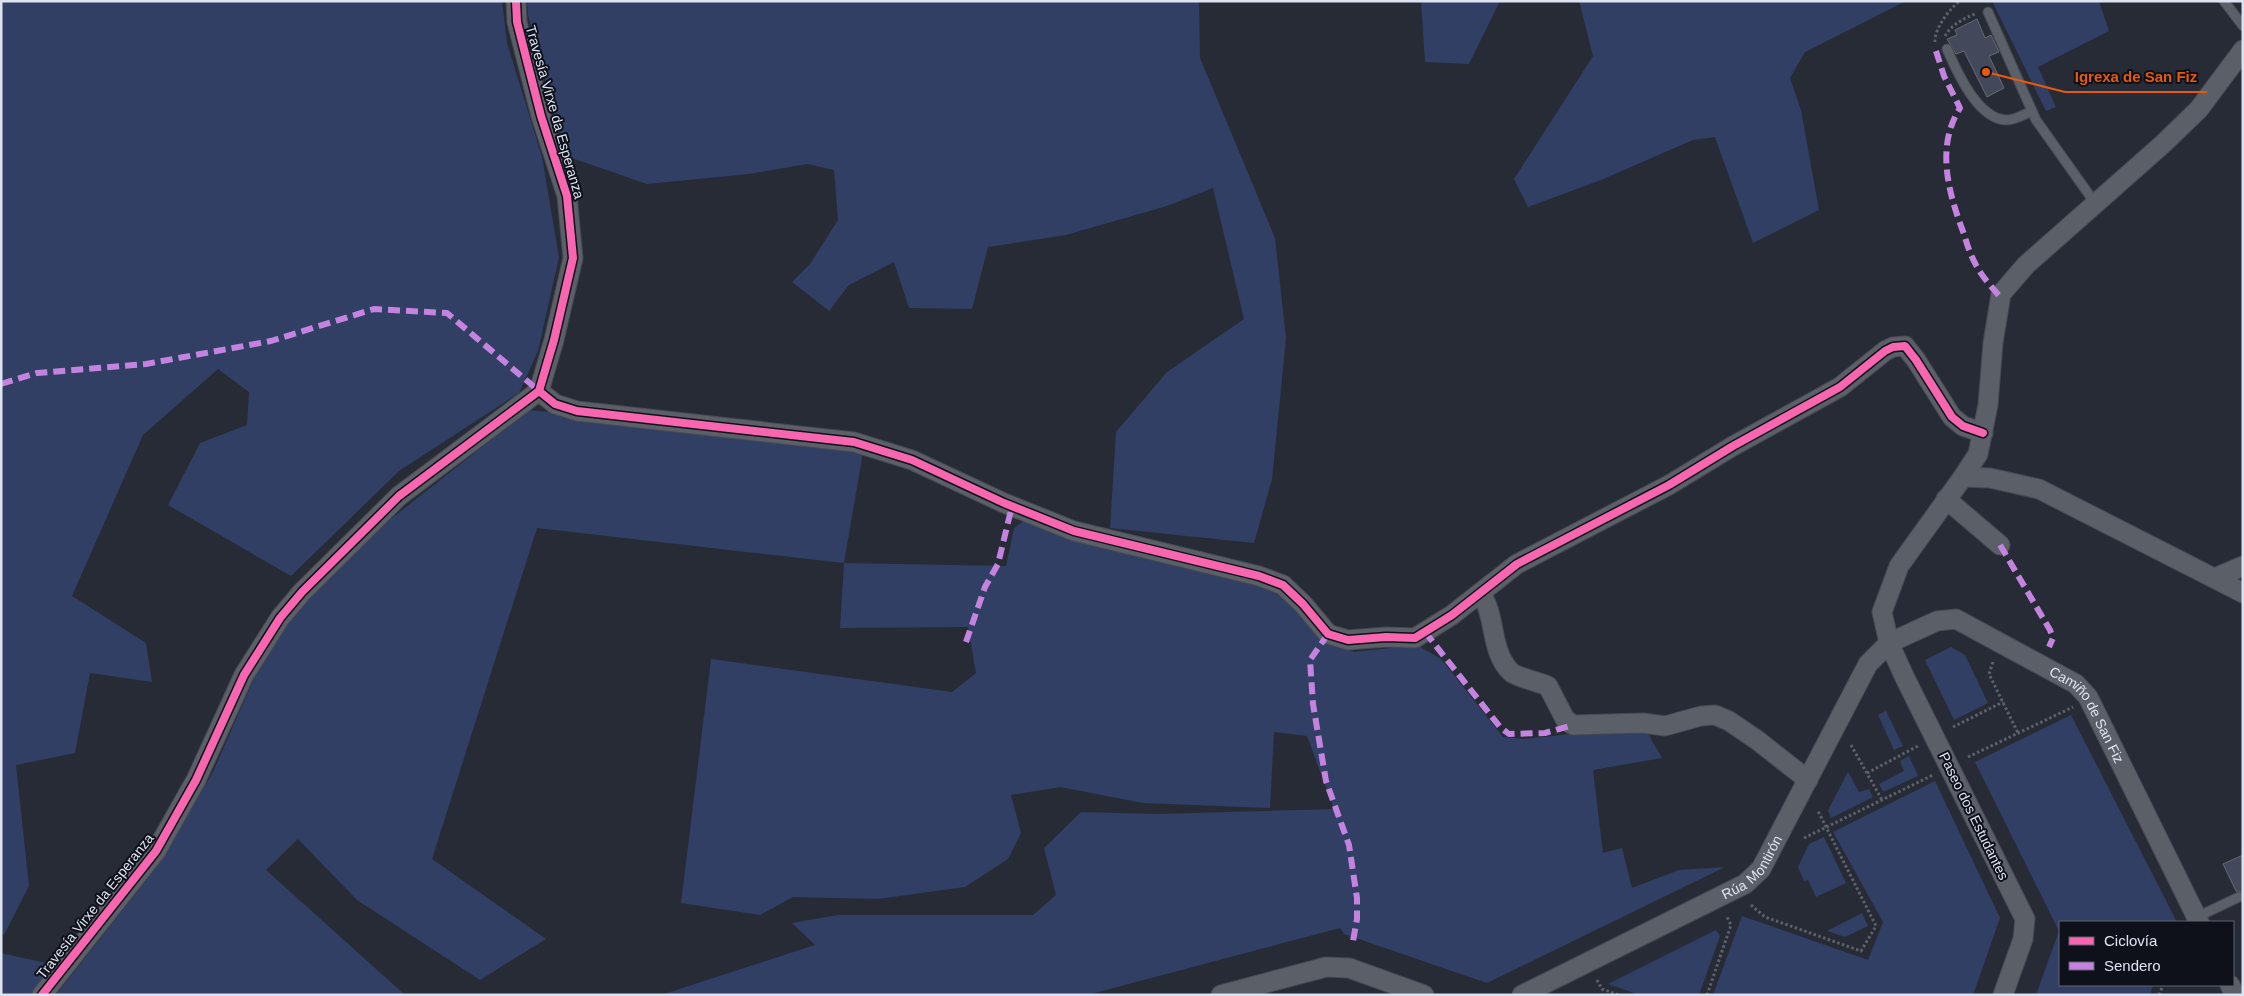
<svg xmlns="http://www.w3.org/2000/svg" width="2244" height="996" viewBox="0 0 2244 996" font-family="Helvetica,sans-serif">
<rect width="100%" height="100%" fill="#262b36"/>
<g fill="#313f64">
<polygon points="1,1 502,1 507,43 542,157 559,257 538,351 519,393 399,471 291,576 168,505 200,443 247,425 249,392 218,369 143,435 72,596 146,643 152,682 90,673 75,753 16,765 29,886 4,935 1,933"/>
<polygon points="527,1 1199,1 1200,58 1275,238 1286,338 1272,479 1254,543 1110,528 1116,432 1167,372 1244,319 1213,188 1167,206 1066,235 988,247 972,309 909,308 894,262 849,285 829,311 792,282 810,264 838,220 834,170 807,164 749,174 647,184 566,156 528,15"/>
<polygon points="1421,1 1500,1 1469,64 1425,62"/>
<polygon points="1579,1 1906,1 1805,52 1790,78 1801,110 1819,210 1753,243 1715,137 1693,140 1601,180 1528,207 1514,179 1593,56"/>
<polygon points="1992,1 2099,1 2109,31 2038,67 2056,107 2046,111"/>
<polygon points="529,410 728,430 863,452 844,563 1006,566 1014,528 1025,520 1270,585 1305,616 1324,640 1354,652 1417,645 1441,659 1503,737 1524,739 1609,730 1646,730 1662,758 1593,770 1603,853 1622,848 1632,888 1679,870 1725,867 1487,983 1344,934 1340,928 1087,995 661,995 815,945 792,923 838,915 1033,915 1056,895 1044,848 1081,812 1158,814 1334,809 1307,736 1274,732 1270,808 1143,803 1060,787 1011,795 1021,833 1008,859 965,887 878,899 793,897 760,915 681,903 711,659 952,692 976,673 968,627 840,628 844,563 537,528 432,859 546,939 480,980 357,900 298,839 266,870 405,995 56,995 162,860 213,772 270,642 335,563"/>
<polygon points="1951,647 1965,655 1988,703 1954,720 1925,660"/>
<polygon points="1886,711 1903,746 1894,750 1878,715"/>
<polygon points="2071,715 2177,922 2060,922 2060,985 2153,985 2150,995 2036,995 2059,931 1975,762"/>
<polygon points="1909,756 1918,776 1883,792 1879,784 1904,771 1900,761"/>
<polygon points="1848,772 1859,792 1869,789 1873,797 1831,818 1828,810"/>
<polygon points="1935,781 2000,918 1973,995 1713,995 1742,916 1868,960 1883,922 1833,832"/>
<polygon points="1824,837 1846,883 1816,897 1808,880 1804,881 1798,867 1809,844"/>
<polygon points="1862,913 1868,926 1845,937 1827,931"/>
<polygon points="1716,930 1720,936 1699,995 1640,995 1608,984"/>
<polygon points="1,953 5,954 56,965 32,995 1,995"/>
</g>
<g fill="#43495b" stroke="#656973">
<polygon points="1977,19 1985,38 1991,35 1999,52 1989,56 2004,88 1987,97 1964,51 1956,54 1947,39 1957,35 1955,30"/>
<polygon points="2243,855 2243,892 2236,891 2223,864"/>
</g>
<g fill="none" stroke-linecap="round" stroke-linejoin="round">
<g stroke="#464953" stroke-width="11">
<g id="service">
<polyline points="2224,1 2243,26"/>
<polyline points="1988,12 2036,120 2095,203"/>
<path d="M 1947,49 C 1957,72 1978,120 2007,120 C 2015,120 2025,114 2032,111"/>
<polyline points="2197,917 2239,897"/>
</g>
</g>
<g stroke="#464953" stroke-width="21">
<g id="minor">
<polyline points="539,391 555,404 577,411 854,442 912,460 1004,503 1074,531 1259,576 1283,585 1303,604 1328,634 1348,640 1386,637 1415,638 1452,615 1517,564 1669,485 1733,446 1840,387 1885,351 1893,347 1905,346 1916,360 1952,417 1963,426 1983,433"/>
<polyline points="1963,477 1990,478 2039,489 2243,593"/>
<polyline points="1946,499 2000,545"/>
<polyline points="2215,578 2243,566"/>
<path d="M 1480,593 C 1497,615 1489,651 1511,672 C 1516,677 1539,682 1548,686 L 1565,719 L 1573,725 L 1643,723 L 1665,726 L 1701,716 L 1715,715 L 1729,721 L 1757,740 L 1808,780"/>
<polyline points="2230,985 2235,995"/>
<polyline points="42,995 156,851 196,780 244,675 280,618 302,592 399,496 539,391 554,340 573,258 567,196 541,116 517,22 516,1"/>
<polyline points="1221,995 1326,967 1349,968 1424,995"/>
<path id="s1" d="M 1522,995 L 1745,884 L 1761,869 L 1868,664 L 1889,643 L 1937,621 L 1956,619 L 2076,684 L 2088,697 L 2199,922"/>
<polyline points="2003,995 2023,939 2025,919 1905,678 1889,643 1882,612 1899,566 1963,477 1978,454 1988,405 1993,343 2001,294 2026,265 2164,143 2199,109 2243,50"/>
</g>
</g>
<g stroke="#5d6169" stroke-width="3" stroke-dasharray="2.5 2.5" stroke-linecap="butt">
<path d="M 1945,36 C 1951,25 1963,19 1975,14"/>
<path d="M 1935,42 C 1934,29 1950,8 1960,1"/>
<polyline points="1993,662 1989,674 2018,733"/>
<polyline points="1953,727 2003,702"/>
<polyline points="1851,745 1882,800"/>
<polyline points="1968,757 2073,707"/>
<polyline points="1867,773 1918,746"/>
<polyline points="1804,838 1933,775"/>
<polyline points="1751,905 1765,917 1861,951 1876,926 1818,811"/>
<polyline points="1597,980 1602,989 1619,995"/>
<polyline points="1707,995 1731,925 1727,917"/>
<polyline points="2159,995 2163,985"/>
</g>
<use href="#service" stroke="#5b5f67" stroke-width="9"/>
<use href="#minor" stroke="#5b5f67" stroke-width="19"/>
<g stroke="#c483df" stroke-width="6" stroke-dasharray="12 6" stroke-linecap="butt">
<path d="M 1936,51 L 1944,76 L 1960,108 C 1935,147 1949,195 1964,234 C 1967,244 1970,254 1975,263 C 1981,276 1992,287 2000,297"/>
<polyline points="1,384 37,373 146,364 271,341 374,309 447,313 539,391"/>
<polyline points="2000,545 2050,630 2053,638 2049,647"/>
<polyline points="1425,632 1500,727 1509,734 1545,733 1573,725"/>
<polyline points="1328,634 1310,660 1313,704 1326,781 1349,845 1357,898 1357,919 1353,941"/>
<polyline points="966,642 985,587 998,564 1012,506"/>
</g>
<g stroke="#0e111a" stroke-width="11">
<g id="cycleway">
<polyline points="539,391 555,404 577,411 854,442 912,460 1004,503 1074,531 1259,576 1283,585 1303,604 1328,634 1348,640 1386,637 1415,638 1452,615 1517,564 1669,485 1733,446 1840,387 1885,351 1893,347 1905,346 1916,360 1952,417 1963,426 1983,433"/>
<polyline points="42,995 156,851 196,780 244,675 280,618 302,592 399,496 539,391 554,340 573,258 567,196 541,116 517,22 516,1"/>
</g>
</g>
<use href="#cycleway" stroke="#f766af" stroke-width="8"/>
</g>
<g text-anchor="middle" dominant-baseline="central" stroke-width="4" stroke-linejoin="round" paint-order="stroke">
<g font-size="14" fill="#dde3f0" stroke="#0e111a">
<text transform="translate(555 112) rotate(74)">Travesía Virxe da Esperanza</text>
<text stroke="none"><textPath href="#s1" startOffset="771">Camiño de San Fiz</textPath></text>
<text transform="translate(1974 816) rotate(64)">Paseo dos Estudantes</text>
<text stroke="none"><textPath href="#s1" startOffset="266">Rúa Montirón</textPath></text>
<text transform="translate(95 906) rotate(-52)">Travesía Virxe da Esperanza</text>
</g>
</g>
<path fill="none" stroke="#e8590c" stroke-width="2" d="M1986 72L2065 92H2207"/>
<circle fill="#e8590c" stroke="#0e111a" stroke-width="2" cx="1986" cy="72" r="5"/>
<g font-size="15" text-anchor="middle" font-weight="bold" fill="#e8590c" stroke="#0e111a" stroke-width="4" stroke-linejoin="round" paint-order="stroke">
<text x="2136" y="82">Igrexa de San Fiz</text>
</g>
<rect width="2244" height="996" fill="none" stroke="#dde3f0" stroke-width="5"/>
<rect x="2059" y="921" width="175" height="65" fill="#0e111a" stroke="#616570"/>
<rect x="2069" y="937" width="25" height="8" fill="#f766af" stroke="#616570"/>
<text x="2104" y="946" font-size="15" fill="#dde3f0">Ciclovía</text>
<rect x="2069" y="962" width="25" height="8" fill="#c483df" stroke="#616570"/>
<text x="2104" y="971" font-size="15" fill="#dde3f0">Sendero</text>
</svg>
